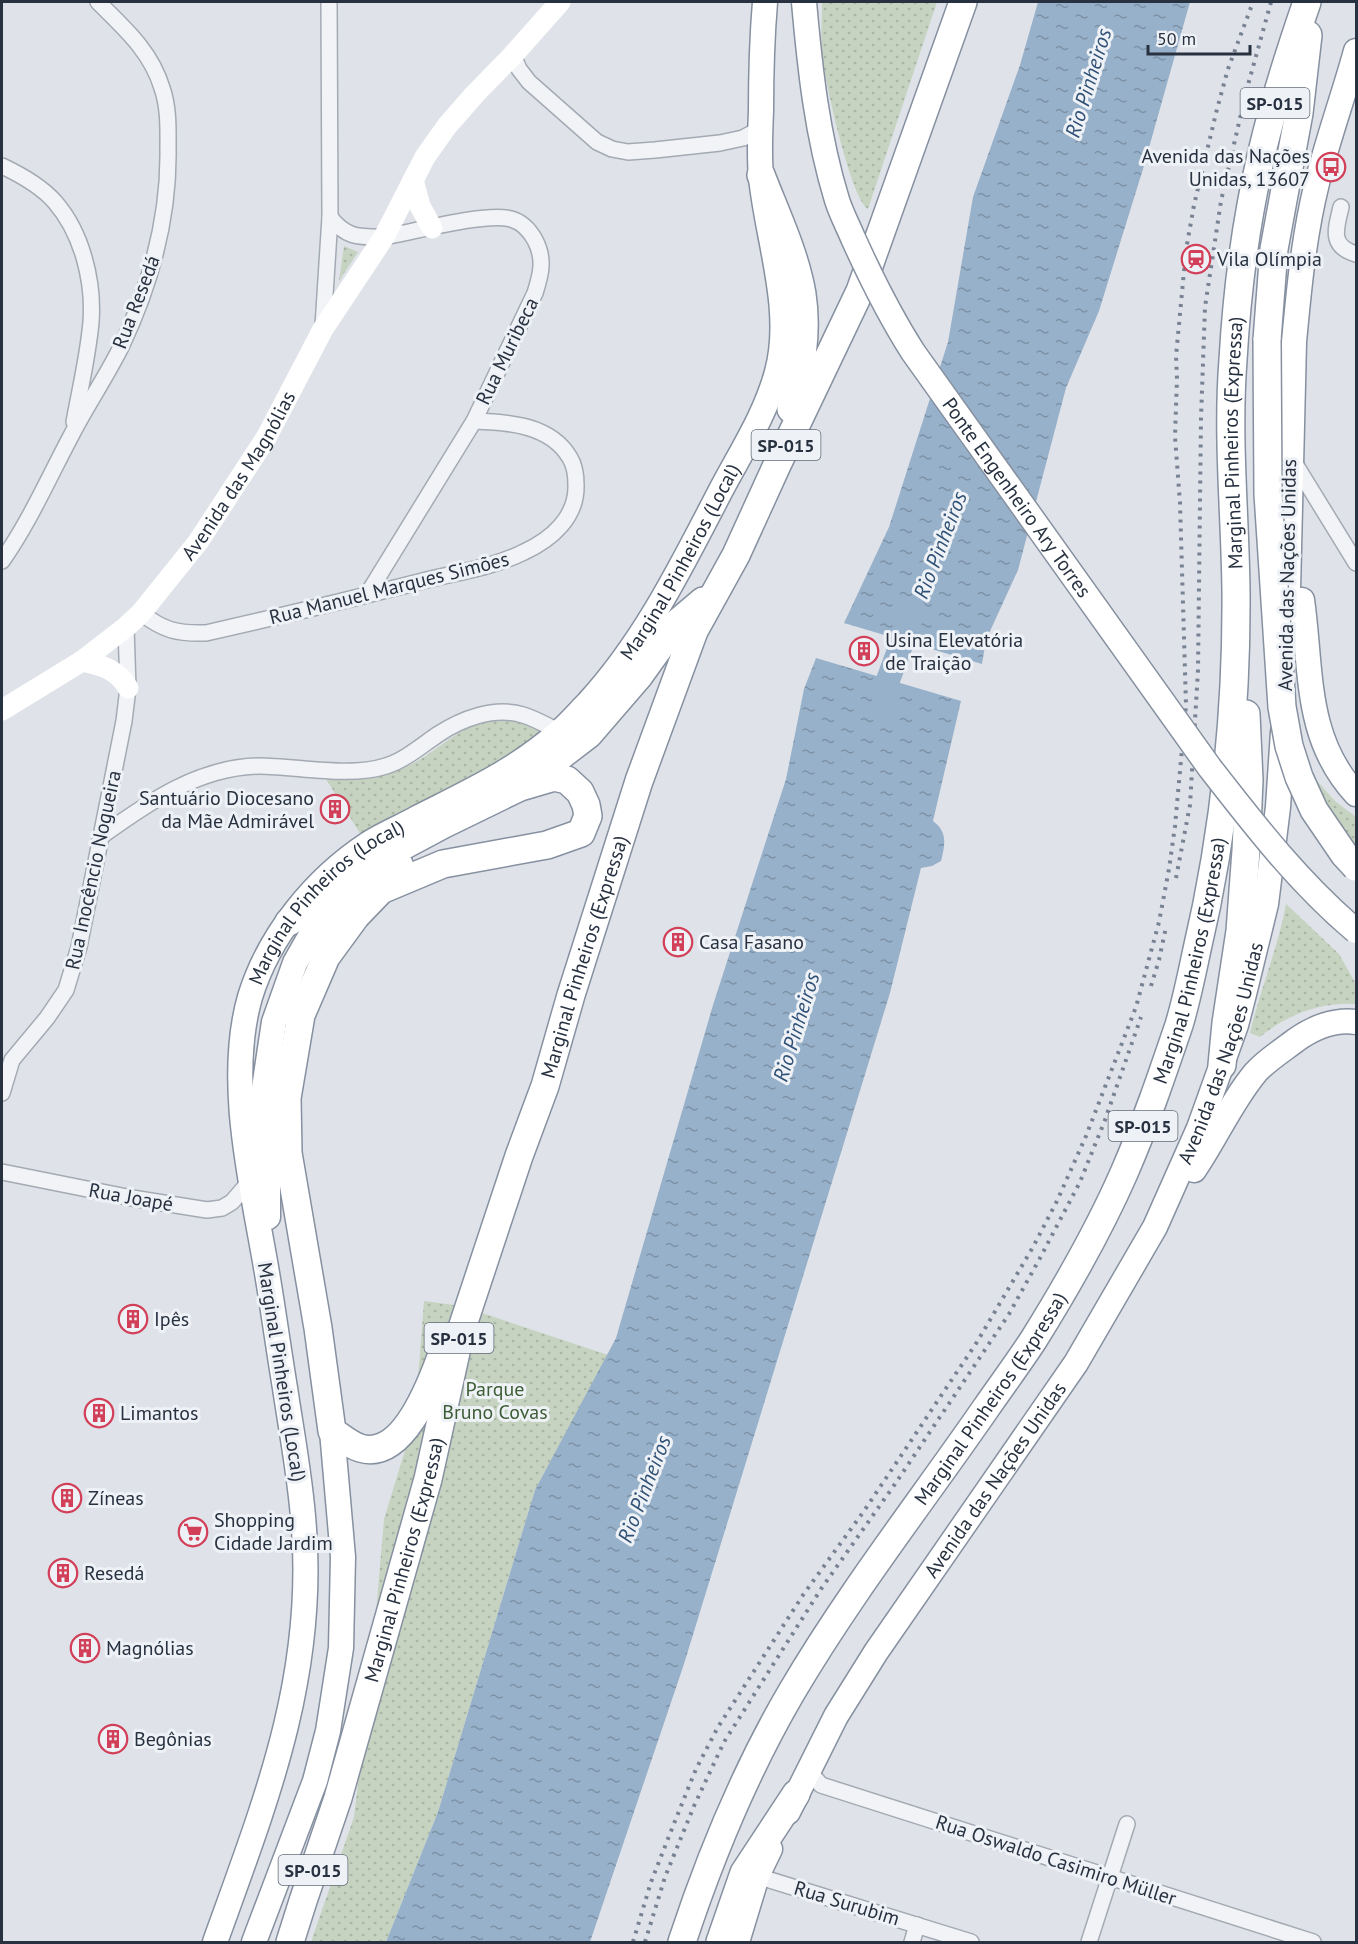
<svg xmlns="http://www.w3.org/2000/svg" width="1358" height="1944" viewBox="0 0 1358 1944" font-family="'PT Sans',sans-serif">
<defs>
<pattern id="green-dots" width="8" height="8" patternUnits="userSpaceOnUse" patternTransform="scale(1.5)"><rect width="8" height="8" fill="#c5d3c0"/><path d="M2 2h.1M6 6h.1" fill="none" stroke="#a9b6a6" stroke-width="1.8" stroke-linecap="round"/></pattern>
<pattern id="water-ripples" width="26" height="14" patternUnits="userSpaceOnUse" patternTransform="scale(1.5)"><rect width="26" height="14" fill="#98b1ca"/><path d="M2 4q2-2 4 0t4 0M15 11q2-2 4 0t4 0" fill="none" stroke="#7c91a5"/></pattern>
</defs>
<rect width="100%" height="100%" fill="#dfe3e9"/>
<g fill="url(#green-dots)">
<path d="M 822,2 L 937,2 L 868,209 C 851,199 826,85 823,61 C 820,42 822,21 822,2 Z"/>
<polygon points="344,246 358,252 339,281"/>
<path d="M 517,717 L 546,731 L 526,749 L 363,838 L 324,776 C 349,775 377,778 401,769 C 431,758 453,730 485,721 C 495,718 506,718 517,717 Z"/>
<polygon points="1308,771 1335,801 1356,817 1356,849 1324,806"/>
<path d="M 1286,904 L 1339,954 L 1356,984 L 1356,1004 C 1320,1002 1288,1014 1260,1037 L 1250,1033 C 1260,990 1278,948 1286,904 Z"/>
<polygon points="424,1301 461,1306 608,1355 535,1490 438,1812 386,1942 311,1942 354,1817 370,1684 384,1519 415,1418"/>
</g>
<g fill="url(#water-ripples)">
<polygon points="1038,2 1190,2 1143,169 1099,311 1066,388 1018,570 986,640 982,664 844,623 889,527 948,342 973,197 1020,65"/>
<path d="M 816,658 L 961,701 L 933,821 C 948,832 945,845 941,861 L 932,866 L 921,868 L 890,993 L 684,1664 L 590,1942 L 386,1942 L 438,1812 L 535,1490 L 616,1338 L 713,1005 L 786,779 L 804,689 Z"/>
</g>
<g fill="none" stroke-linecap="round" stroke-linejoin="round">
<polyline stroke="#98b1ca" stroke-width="24" points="882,711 888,680 914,610"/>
<g stroke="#a4aab3" stroke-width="18">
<g id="minor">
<polyline points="513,55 519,69 529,82 597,142 612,149 628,152 655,150 720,143 743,138 760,129"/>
<path d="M 2,166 C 21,175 41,186 55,202 C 82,233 94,281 91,322 C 88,356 80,389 74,422"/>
<path d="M 1341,207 C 1336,229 1329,246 1356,254"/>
<path d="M 330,217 C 346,238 359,237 384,237 C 414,232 485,212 511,219 C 522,222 530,231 535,240 C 545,259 541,274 535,293 L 474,421 L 367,595"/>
<polyline points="323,326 330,217 329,2"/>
<polyline points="1292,459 1356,563"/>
<path d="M 2,561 C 30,521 49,477 72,434 C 87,405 106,377 121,347 C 150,286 169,218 168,150 C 168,130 169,108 162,88 C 151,51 124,28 98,2"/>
<path d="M 141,613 C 163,630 177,634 206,633 C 277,617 348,600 419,582 C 453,573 492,568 524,552 C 552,539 577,517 576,485 C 576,476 575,466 570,458 C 551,425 509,422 474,421"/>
<path d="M 103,835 C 149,802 199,767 259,766 C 297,766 349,778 386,766 C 405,760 421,746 437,735 C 461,719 494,706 523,715 C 536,719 548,726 560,732"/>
<polyline points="2,1093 12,1060 47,1018 66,990 79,947 124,721 128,688 126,627"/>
<polyline points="2,1172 132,1198 207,1210 222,1208 232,1202 250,1181"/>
<polyline points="811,1765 814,1777 821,1785 1313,1942"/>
<polyline points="757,1876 971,1942"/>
<polyline points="912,1942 917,1925"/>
<polyline points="1089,1942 1127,1824"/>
</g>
</g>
<g stroke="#8690a0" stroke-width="27">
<g id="trunk">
<path d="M 1302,600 C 1312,670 1304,738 1356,794"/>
<path d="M 1287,631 L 1294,342 C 1299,288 1304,235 1317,183 C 1328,138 1344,95 1356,51"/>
<path d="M 1194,1170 C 1216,1138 1231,1102 1256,1072 C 1267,1060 1283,1050 1296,1040 C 1313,1028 1335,1019 1356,1022"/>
<polyline points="268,1217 268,1169 263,1095 274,1022 295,963 312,933 379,877 401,865"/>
<path id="s2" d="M 788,1812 L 836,1716 L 876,1652 L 1076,1363 L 1155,1227 L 1199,1128 L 1236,1025 L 1243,998 L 1266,904 L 1278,807 L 1283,732"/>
<path id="s3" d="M 215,1942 C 265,1803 315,1680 304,1529 C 301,1481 292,1435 285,1388 C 279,1352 274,1315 268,1279 C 254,1193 225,1084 250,997 C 269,935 315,879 368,844 C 383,834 401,827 417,818 C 466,793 515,771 557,734 C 568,725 578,713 588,703 C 645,641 682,565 721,490 C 741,452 766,414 777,372 C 794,310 767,239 761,177 C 759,155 760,133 761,111 C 761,74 762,38 765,2"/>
<polyline points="254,1942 315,1781 328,1731 341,1648 343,1557 332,1431"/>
<polyline points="737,1942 757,1876 770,1849"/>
</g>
</g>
<g stroke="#8690a0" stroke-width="30">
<g id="motorway">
<path d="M 761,175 C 776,214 795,253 802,294 C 808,332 801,371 791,409"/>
<polyline points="1267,340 1274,249 1299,113 1308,35"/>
<polyline points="528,781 589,734 639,676 677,623 703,601"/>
<path d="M 289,922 L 384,856 L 444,824 L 520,787 L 554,777 L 567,780 L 580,792 L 586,805 L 588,816 L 581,833 L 547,845 L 443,864 L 381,890 L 356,916 L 326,957 L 301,1015 L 287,1098 L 288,1153 L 318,1328 L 332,1431 C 341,1437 350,1445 360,1448 C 402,1461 430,1387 441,1357"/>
<polyline points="1222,1065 1226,1023 1240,931 1246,851 1249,780 1246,714"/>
<path id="s4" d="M 290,1942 L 303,1901 L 338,1798 L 428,1479 L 460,1334 L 519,1156 L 545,1086 L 571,995 L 639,781 L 694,631 L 736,555 L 777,465 L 860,291 L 963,2"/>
<path id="s5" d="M 682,1942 C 710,1857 745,1772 791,1693 C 849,1594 921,1502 986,1408 C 1002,1385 1019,1362 1034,1339 C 1067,1286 1099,1230 1124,1173 C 1145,1125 1162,1075 1179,1025 C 1186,1002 1191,978 1196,954 C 1224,836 1237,712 1236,590 C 1235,513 1227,437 1233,360 C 1237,290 1246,220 1262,152 C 1274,101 1290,51 1307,2"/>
<polyline points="720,1942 744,1873 796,1794"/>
</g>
</g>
<use href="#minor" stroke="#f2f3f7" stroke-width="15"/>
<g stroke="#fff" stroke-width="21">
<polyline points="413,180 420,206 432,228"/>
<path d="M 82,661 C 102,665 118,670 128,688"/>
<path id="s1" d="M 2,710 L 82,661 L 126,627 L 141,613 L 198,542 L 266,438 L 323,329 L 384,237 L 425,157 L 447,126 L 474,95 L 513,55 L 560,2"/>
</g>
<use href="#trunk" stroke="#fff" stroke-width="24"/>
<use href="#motorway" stroke="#fff" stroke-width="27"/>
<g stroke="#788293" stroke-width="4" stroke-dasharray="3 6" stroke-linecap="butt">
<polyline points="1176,878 1190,805 1198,670 1201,418 1205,307 1221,201 1246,92 1271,2"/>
<polyline points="1151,986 1159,960 1166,927"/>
<polyline points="633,1942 651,1882 675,1821 696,1769 718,1727 803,1595 864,1511 977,1342 1033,1247 1057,1201 1086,1136 1136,1007 1159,922 1169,869 1175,826 1186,705 1180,503 1175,437 1177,379 1176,356 1186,250 1194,205 1217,109 1228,69 1253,2"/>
<polyline points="645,1942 665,1877 694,1806 724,1742 821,1589 895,1484 1009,1314 1040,1258 1080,1182 1105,1120 1141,1017"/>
</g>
<g stroke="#8690a0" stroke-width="27" stroke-linecap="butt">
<g id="trunk-bridge">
<path id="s6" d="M 804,2 C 810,69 817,135 837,200 C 841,213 848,226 853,238 C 871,278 890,316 913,352 L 1210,768 C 1255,826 1300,884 1356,931"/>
</g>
</g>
<g stroke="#8690a0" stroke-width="30" stroke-linecap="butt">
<polyline id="motorway-bridge" points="1267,340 1268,494 1282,707 1289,746 1299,777 1314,810 1344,854 1356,867"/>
</g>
<use href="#trunk-bridge" stroke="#fff" stroke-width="24"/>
<use href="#motorway-bridge" stroke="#fff" stroke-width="27"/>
</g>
<defs>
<g id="bus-ring" transform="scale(1.5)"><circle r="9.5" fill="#eef2f6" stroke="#d23f58" stroke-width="1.5"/><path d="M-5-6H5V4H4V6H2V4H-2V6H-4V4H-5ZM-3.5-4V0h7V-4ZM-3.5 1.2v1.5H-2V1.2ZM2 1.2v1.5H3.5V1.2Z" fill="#d23f58"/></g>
<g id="station-ring" transform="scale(1.5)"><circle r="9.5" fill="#eef2f6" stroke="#d23f58" stroke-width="1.5"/><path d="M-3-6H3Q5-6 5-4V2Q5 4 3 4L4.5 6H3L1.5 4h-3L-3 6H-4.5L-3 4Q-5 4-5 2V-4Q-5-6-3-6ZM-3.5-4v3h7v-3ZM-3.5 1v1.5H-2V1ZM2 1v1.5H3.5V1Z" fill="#d23f58"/></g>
<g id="building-ring" transform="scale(1.5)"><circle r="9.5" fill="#eef2f6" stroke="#d23f58" stroke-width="1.5"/><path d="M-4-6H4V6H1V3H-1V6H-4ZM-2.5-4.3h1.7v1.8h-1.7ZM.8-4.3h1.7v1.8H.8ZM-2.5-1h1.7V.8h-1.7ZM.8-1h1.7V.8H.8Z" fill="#d23f58"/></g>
<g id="supermarket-ring" transform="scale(1.5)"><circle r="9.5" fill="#eef2f6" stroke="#d23f58" stroke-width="1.5"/><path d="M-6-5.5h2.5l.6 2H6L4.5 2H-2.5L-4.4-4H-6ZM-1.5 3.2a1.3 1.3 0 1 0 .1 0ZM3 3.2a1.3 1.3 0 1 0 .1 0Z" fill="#d23f58"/></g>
</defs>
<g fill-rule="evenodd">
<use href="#bus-ring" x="1331" y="167"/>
<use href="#station-ring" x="1196" y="259"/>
<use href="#building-ring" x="864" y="651"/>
<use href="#building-ring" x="335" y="809"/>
<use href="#building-ring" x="678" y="942"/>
<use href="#building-ring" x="133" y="1319"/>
<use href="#building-ring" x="99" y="1413"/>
<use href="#building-ring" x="67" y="1498"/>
<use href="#supermarket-ring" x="193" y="1532"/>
<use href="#building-ring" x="63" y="1573"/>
<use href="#building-ring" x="85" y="1648"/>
<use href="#building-ring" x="113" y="1739"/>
</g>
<g text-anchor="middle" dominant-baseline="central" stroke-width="6" stroke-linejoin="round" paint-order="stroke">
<g fill="#eef2f6" stroke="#636b77" stroke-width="1.5">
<rect x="1240.5" y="88" width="69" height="30" rx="4.5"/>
<rect x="751.5" y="430" width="69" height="30" rx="4.5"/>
<rect x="1108.5" y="1111" width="69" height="30" rx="4.5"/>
<rect x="424.5" y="1323" width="69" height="30" rx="4.5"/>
<rect x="278.5" y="1855" width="69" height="30" rx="4.5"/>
</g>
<g font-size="18" font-weight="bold" fill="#273140">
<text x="1275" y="103">SP-015</text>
<text x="786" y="445">SP-015</text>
<text x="1143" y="1126">SP-015</text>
<text x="459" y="1338">SP-015</text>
<text x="313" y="1870">SP-015</text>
</g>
<g font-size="20" fill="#273140" stroke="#eef2f6" text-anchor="start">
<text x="1310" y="156" text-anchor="end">Avenida das Nações<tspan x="1310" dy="23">Unidas, 13607</tspan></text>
<text x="1217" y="259">Vila Olímpia</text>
<text x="885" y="640">Usina Elevatória<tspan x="885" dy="23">de Traição</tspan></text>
<text x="314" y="798" text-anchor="end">Santuário Diocesano<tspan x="314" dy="23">da Mãe Admirável</tspan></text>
<text x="699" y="942">Casa Fasano</text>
<text x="154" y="1319">Ipês</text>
<text x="120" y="1413">Limantos</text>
<text x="88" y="1498">Zíneas</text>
<text x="214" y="1520">Shopping<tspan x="214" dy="23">Cidade Jardim</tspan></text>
<text x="84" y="1573">Resedá</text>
<text x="106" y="1648">Magnólias</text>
<text x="134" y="1739">Begônias</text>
</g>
<g font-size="20" fill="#273140" stroke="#eef2f6">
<text transform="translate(136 302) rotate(-69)">Rua Resedá</text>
<text transform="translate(507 351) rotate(-64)">Rua Muribeca</text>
<text stroke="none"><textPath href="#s5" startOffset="1636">Marginal Pinheiros (Expressa)</textPath></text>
<text stroke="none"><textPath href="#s1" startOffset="339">Avenida das Magnólias</textPath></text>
<text stroke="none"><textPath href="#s6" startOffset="550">Ponte Engenheiro Ary Torres</textPath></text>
<text stroke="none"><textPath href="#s3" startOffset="1593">Marginal Pinheiros (Local)</textPath></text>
<text transform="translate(1287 575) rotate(-89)">Avenida das Nações Unidas</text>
<text transform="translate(389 588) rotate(-14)">Rua Manuel Marques Simões</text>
<text transform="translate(93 870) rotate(-78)">Rua Inocêncio Nogueira</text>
<text stroke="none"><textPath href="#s3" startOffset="1089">Marginal Pinheiros (Local)</textPath></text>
<text stroke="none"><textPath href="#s4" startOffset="1029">Marginal Pinheiros (Expressa)</textPath></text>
<text stroke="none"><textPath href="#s5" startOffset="1114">Marginal Pinheiros (Expressa)</textPath></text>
<text stroke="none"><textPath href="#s2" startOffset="878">Avenida das Nações Unidas</textPath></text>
<text transform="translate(131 1197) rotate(10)">Rua Joapé</text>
<text transform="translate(282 1372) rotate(81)">Marginal Pinheiros (Local)</text>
<text stroke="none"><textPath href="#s5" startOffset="628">Marginal Pinheiros (Expressa)</textPath></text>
<text stroke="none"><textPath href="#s2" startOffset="392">Avenida das Nações Unidas</textPath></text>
<text stroke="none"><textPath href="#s4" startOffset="399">Marginal Pinheiros (Expressa)</textPath></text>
<text transform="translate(1056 1860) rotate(18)">Rua Oswaldo Casimiro Müller</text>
<text transform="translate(847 1903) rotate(17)">Rua Surubim</text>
</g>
<g font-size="20" fill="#3c5c34" stroke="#eef2f6">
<text x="495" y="1389">Parque<tspan x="495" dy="23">Bruno Covas</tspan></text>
</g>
<g font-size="21" font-style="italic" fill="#305075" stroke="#eef2f6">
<text transform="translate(1088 83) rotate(-73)">Rio Pinheiros</text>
<text transform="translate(940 545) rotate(-69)">Rio Pinheiros</text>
<text transform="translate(796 1027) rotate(-73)">Rio Pinheiros</text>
<text transform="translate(644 1489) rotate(-69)">Rio Pinheiros</text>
</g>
</g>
<rect width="1358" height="1944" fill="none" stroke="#273140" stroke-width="6"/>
<path d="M1148 45v9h102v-9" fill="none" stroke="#273140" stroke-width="3"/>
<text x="1157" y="45" font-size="18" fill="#273140" stroke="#eef2f6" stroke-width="4.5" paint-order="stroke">50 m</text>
</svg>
